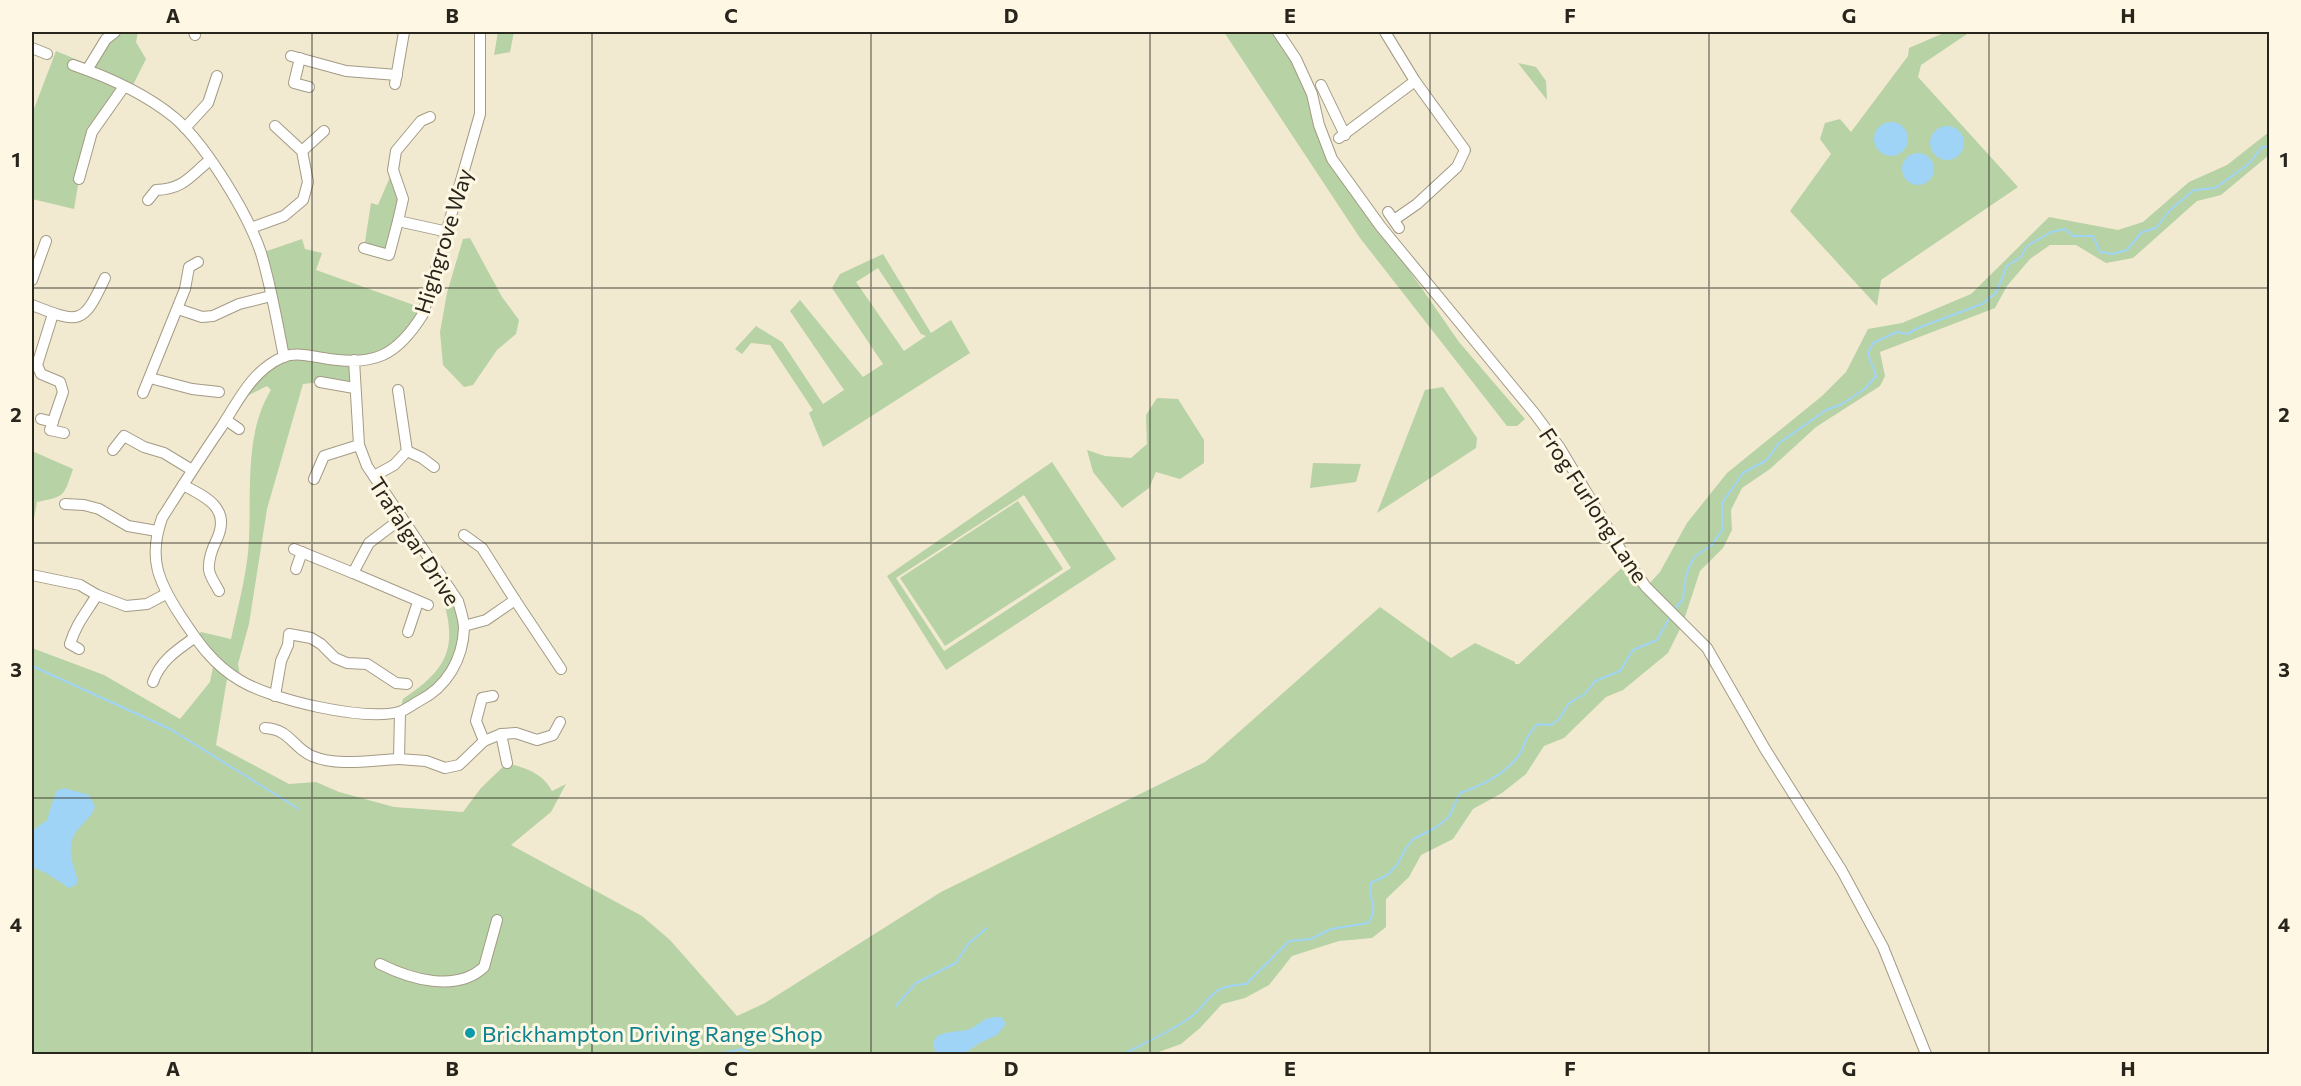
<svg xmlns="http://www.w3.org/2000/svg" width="2301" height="1086" viewBox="0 0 2301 1086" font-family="Commissioner,sans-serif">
<rect width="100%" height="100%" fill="#f2e9d1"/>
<g fill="#b7d2a5" fill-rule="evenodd">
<polygon points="115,32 138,32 136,42 146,59 130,91 124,88 92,132 79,179 74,209 32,199 32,114 56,51 90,65"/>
<polygon points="498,32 514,32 510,52 494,55"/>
<polygon points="1224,32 1278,32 1296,59 1332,159 1459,342 1525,419 1517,426 1507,426 1360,238"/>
<polygon points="1946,32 1970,32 1921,65 1918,77 2018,187 1881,280 1877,306 1790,211 1831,154 1820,139 1825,123 1840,119 1851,132 1908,56 1909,48"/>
<polygon points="1518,63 1536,67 1546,81 1547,100"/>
<path d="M 2269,132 L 2269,155 L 2221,195 L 2197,201 L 2133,258 L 2106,263 L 2076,245 L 2050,245 L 2030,259 L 2007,286 L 1995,308 L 1880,352 L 1885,376 L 1880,386 L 1816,427 L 1770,469 L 1742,488 L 1731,510 L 1732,530 L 1723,548 L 1700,571 L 1683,623 L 1668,653 L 1623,690 L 1606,697 L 1564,738 L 1544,746 L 1526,774 L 1502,793 L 1473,809 L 1453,839 L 1421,855 L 1409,877 L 1386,899 L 1386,927 L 1372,938 L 1339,941 L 1292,956 L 1269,985 L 1245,998 L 1222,1004 L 1200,1028 L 1181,1044 L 1153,1054 L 32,1054 L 32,648 L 104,675 L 180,719 L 210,682 L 214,662 L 194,638 L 201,632 L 231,639 C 237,611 245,581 248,553 C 253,500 242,437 271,390 L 267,386 L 237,401 L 284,356 L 261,253 L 302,239 L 305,249 L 322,253 L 316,270 L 425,309 L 396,349 L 354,360 L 354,388 L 320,382 L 303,384 L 267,509 L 249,624 L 238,664 L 241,682 L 228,673 L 216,745 L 289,784 L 316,782 L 339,792 L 394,807 L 463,812 L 481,788 L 507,763 C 525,768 543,773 552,791 L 566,784 L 551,812 L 511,845 L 642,916 L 670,940 L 737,1016 L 765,1003 L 941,892 L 1205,762 L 1380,607 L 1451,658 L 1475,643 L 1515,662 L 1515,664 L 1519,664 L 1628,562 L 1647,586 L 1660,572 L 1687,523 L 1727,473 L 1822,396 L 1846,372 L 1868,329 L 1902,323 L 1971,294 L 2049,217 L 2118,230 L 2143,222 L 2189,182 L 2227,165 Z"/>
<polygon points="393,170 403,199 389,255 364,248 371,203 378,205"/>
<polygon points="470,238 502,297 519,320 516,334 497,350 473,385 464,387 443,365 440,332 447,293 463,239"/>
<path d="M 883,254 L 931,333 L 951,320 L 970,353 L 823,447 L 809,413 L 813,410 L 770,345 L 751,343 L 742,354 L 735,349 L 756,326 L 782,342 L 823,404 L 844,390 L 790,311 L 800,300 L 863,377 L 883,364 L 832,288 L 840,274 ZM 878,268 L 921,334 L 926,336 L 904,351 L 856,282 Z"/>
<polygon points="1443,387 1477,438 1476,448 1377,513 1425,390"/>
<polygon points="1157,398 1178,399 1204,440 1204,463 1180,479 1156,472 1149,488 1122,508 1093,472 1087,450 1105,456 1131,458 1147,444 1146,415"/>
<path d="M 32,451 L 73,469 C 63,497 66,496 37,502 L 32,529 Z"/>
<path d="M 1052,462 L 1116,559 L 946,670 L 887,576 ZM 1024,495 L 1071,568 L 944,651 L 896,578 Z"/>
<polygon points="1313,463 1361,464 1356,482 1310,488"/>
<polygon points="1018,501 1063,569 945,646 900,578"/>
<path d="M 435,567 L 458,601 L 464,626 L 450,676 L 400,712 L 403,699 C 467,657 451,631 435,567 Z"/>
</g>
<g fill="#a0d4f6">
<circle cx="1891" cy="139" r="17"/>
<circle cx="1947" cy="143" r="17"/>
<circle cx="1918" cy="169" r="16"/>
<path d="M 64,788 L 89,795 L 95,806 C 93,815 87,819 81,826 C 64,842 72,862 78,880 L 76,885 L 69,888 L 46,873 L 32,867 L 32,831 L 47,820 L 56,791 Z"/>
<path d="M 993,1017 L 1002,1017 L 1006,1024 L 997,1035 L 978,1044 L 964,1054 L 933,1054 L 935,1050 L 933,1043 L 937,1036 C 947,1031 956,1032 966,1030 C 976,1028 981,1019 993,1017 Z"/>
</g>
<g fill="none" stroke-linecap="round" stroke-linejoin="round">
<g stroke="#a0d4f6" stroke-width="2">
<polyline points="1674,610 1683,599 1686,574 1694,557 1712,545 1722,530 1722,503 1743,473 1767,460 1778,444 1826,410 1842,404 1865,389 1876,376 1868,354 1873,343 1897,332 1907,334 1918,328 1982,304 1996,293 2007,266 2021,257 2027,246 2051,232 2065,229 2073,236 2093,236 2100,252 2113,254 2127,250 2142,232 2156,228 2171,209 2194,190 2215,188 2249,164 2261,148 2270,145"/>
<polyline points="32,666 170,729 299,809"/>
<polyline points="896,1006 916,983 956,963 968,944 987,928"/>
<polyline points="719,1054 741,1049 751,1054"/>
<path d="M 1124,1054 C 1144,1043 1165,1034 1185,1021 C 1213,1004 1203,986 1246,984 L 1289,941 L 1311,939 L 1331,929 L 1368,923 C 1381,905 1366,899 1371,883 L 1387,875 L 1397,865 L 1406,848 L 1413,839 L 1435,828 L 1449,817 L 1460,793 C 1481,786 1501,776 1516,759 C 1526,748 1523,737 1538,724 L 1551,725 L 1559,719 L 1569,703 L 1585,694 L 1595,681 L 1620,671 L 1633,650 L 1657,640 L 1670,617"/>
</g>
<g stroke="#a39b85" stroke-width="12">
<g id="minor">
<polyline points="194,32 195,35"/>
<polyline points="1278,32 1296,59 1312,94 1319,125 1332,159 1381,227 1535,414 1560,448 1628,562 1646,587 1707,648 1765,749 1842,871 1883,947 1926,1054"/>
<polyline points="1385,32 1415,81 1465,150 1457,167 1417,204 1394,220"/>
<polyline points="32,48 47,54"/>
<polyline points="291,56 346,71 397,75"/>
<polyline points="300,58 294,83 309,87"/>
<path d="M 73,65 C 108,77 146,94 175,118 C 206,145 248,214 261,253 C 271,286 277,322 284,357"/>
<polyline points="87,70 106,39 115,32"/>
<polyline points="395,84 404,32"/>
<polyline points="1321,85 1345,135"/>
<polyline points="430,117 421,121 396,151 393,170 403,199 398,221 448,232"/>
<polyline points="185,128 208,103 217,76"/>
<polyline points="1339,138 1415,81"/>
<polyline points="302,151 324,131"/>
<polyline points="79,179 92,132 123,88"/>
<path d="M 148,200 L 156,190 C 184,189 190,176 210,160"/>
<polyline points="1388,212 1399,228"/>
<polyline points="251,228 284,216 303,200 308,182 302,151 275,126"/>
<polyline points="364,248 389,255 398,221"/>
<polyline points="32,280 46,241"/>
<path d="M 32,305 C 80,324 83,325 105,278"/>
<polyline points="178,309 202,317 213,316 239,304 271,296"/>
<polyline points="53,314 37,365 41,374 60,382 63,392 50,430 64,433"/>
<path d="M 354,360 L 359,445 L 367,466 L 458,601 C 460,609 464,619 464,628 C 463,659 447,687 419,701 C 413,704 406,710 399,712 C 363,721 273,700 241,681 C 213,665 197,641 180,615 C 158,581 148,558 162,518 C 181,488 200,458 220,429 C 238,402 251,371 283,357 C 295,352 311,356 323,358 C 374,367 397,356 423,314 L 480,114 L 480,32"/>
<polyline points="150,378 192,389 219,392"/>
<polyline points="320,382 354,388"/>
<polyline points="143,393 185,289 189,267 198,262"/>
<polyline points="41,419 53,422"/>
<polyline points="226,420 239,429"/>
<polyline points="113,450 124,436 144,447 164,453 192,470"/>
<polyline points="407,451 422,458 434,467"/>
<polyline points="374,476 394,465 407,451 398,390"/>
<polyline points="314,479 324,456 359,445"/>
<path d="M 183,485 C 206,497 231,508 217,539 C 212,549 208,559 209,570 C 210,577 216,585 219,591"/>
<polyline points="65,504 84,505 99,509 128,526 157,531"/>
<polyline points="402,518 369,543 353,573 428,605"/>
<polyline points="464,535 482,548 515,600"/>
<polyline points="294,549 353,573"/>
<polyline points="296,569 302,552"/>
<polyline points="32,575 80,585 97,595 126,606 147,604 166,594"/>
<polyline points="464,626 486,620 515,600 561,669"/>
<polyline points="408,632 418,602"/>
<path d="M 79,649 L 70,644 C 76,624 86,613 97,595"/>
<path d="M 153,682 C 160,661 177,650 194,638"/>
<polyline points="275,696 281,661 288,645 289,634 311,638 321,644 335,658 347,663 367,664 396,683 407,684"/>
<polyline points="400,712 399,759 426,761 445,768 459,765 484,741 501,734 516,733 537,740 553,735 560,722"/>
<path d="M 265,728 C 290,729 294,749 312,756 C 338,767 371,760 399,759"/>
<polyline points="501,734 507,763"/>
<polyline points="484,741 476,721 482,698 493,696"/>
<path d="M 380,964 C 410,979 456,993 484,967 L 497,920"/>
</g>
</g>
<use href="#minor" stroke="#fff" stroke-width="10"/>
</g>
<path fill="none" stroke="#28251c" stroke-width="1.5" stroke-opacity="0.55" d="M 312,32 L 312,1054M 592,32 L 592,1054M 871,32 L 871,1054M 1150,32 L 1150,1054M 1430,32 L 1430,1054M 1709,32 L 1709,1054M 1989,32 L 1989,1054M 32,288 L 2270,288M 32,543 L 2270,543M 32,798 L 2270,798"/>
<circle fill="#0f9aa8" stroke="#fef7e3" stroke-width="2" cx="470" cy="1033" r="6"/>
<g text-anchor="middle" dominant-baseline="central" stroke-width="6" stroke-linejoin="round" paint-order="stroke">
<g font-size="22" fill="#28251c" stroke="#fef7e3">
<text transform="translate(443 241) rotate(-73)">Highgrove Way</text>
<text transform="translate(1594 505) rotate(57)">Frog Furlong Lane</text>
<text transform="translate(415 541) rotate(57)">Trafalgar Drive</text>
</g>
<g font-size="22" fill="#0d838f" stroke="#fef7e3" text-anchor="start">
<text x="482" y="1033">Brickhampton Driving Range Shop</text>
</g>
</g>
<rect width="2301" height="1086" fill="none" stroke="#fef7e3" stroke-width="66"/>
<rect x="33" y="33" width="2235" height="1020" fill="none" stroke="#28251c" stroke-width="2"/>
<g font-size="20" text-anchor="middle" font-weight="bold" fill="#28251c">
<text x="173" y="23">A</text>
<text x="452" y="23">B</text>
<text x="731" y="23">C</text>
<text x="1011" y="23">D</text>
<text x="1290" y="23">E</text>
<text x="1570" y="23">F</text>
<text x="1849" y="23">G</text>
<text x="2128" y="23">H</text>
<text x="16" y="167">1</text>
<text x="2284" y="167">1</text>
<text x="16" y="422">2</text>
<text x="2284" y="422">2</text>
<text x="16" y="677">3</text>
<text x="2284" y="677">3</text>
<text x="16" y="932">4</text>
<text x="2284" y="932">4</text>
<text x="173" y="1076">A</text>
<text x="452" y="1076">B</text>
<text x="731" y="1076">C</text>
<text x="1011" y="1076">D</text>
<text x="1290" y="1076">E</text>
<text x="1570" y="1076">F</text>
<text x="1849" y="1076">G</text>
<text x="2128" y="1076">H</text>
</g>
</svg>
